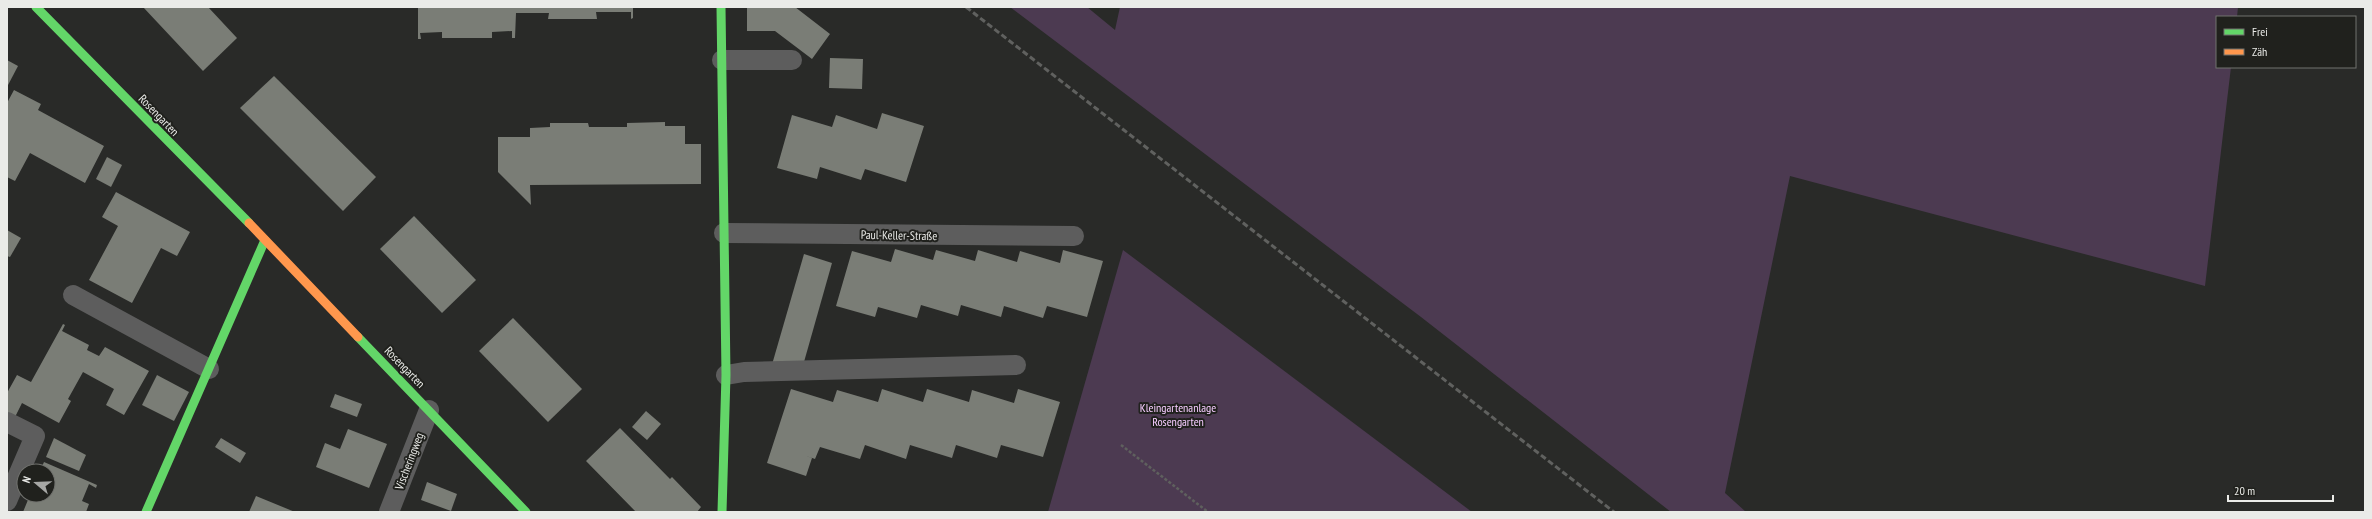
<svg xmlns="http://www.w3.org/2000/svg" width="2372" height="519" viewBox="0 0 2372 519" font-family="'PT Sans Narrow',sans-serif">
<rect width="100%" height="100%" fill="#292a28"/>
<g fill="#4c3a51">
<polygon points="1010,7 1087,7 1115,30 1120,7 2238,7 2237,17 2217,17 2217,67 2231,67 2205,286 1790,176 1725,493 1746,512 1671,512 1421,317"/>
<polygon points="1123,250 1472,512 1048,512"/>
</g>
<g fill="#7a7d76">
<polygon points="143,7 208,7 237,38 203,71"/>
<polygon points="418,7 633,7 633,18 631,19 631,12 596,12 597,19 548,19 549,13 516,13 515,38 512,38 512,31 492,32 492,38 442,38 442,32 420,33 421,39 418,39"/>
<polygon points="747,7 795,7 830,34 812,59 775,31 747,31"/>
<polygon points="830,58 863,59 862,89 829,88"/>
<polygon points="7,60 18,66 7,87"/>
<polygon points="274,76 376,177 343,211 240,108"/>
<polygon points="14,90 41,104 38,110 104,146 85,183 30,153 15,181 7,177 7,103"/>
<polygon points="882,113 924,126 906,182 865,169 861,180 820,167 817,179 777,168 792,115 832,127 836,115 877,129"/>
<polygon points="665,122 665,126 685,126 685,144 701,144 701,184 530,185 531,205 498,172 498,137 530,137 530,128 550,127 550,123 588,123 589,127 627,127 627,123"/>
<polygon points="107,157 122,165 111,187 96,179"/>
<polygon points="116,192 190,232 177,256 161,248 132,303 89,280 118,226 102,217"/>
<polygon points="414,216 476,280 442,313 380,249"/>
<polygon points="7,230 21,238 10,257 7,256"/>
<polygon points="895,249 933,260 936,250 975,261 978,250 1017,262 1020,251 1060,263 1063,250 1103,261 1087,317 1047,306 1043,318 1004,306 1001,317 961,305 958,316 921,305 917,318 878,307 875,317 836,306 852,251 891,262"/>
<polygon points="804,254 832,263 802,369 771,368"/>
<polygon points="513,318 582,389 548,422 479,351"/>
<polygon points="63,324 65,325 62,331 89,345 87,350 99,356 105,347 149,371 124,415 106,405 114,389 83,372 68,399 71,401 59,423 22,403 15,417 7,413 7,393 17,375 31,382"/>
<polygon points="157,375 189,392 174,421 142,405"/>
<polygon points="791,389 833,402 837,390 878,402 882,389 923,402 927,389 969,402 972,390 1014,403 1018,389 1060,402 1043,457 1001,445 997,458 956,445 952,458 910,445 906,459 865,445 860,459 820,447 815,459 804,455 812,458 806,476 767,463"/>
<polygon points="335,394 362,404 357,417 330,407"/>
<polygon points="646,411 661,424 647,440 632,427"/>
<polygon points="620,428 670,479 672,477 701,507 697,512 636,512 586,461"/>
<polygon points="348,429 387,444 369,488 316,467 325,443 340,449"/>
<polygon points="54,438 86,455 79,471 46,457"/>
<polygon points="221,438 246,453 240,463 215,447"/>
<polygon points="44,462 97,485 96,488 89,484 82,501 89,504 86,512 23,512 30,495 48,495 48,471 40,471"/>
<polygon points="427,482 457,494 451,511 421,500"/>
<polygon points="256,496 295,512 249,512"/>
</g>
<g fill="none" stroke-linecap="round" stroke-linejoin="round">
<polyline stroke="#5f605e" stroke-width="2.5" stroke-dasharray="3 2" stroke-linecap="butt" points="1121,445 1208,512"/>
<g stroke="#5d5d5d" stroke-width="20">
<polyline points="722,60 792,60"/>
<polyline points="724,233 1074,236"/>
<polyline points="73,295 209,369"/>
<polyline points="726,375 744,372 1016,365"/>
<polyline points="7,422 35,436 7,501"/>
<polyline points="389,512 429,410"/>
</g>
<g stroke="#63d668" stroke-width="9">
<polyline points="36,7 249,223"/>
<polyline points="721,7 726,375 722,512"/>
<polyline points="358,337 526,512"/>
<polyline points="146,512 265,240"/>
</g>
<polyline stroke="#ff974d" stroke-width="9" points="249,223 358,337"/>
<polyline stroke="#60615f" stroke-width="3" stroke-dasharray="6 3" stroke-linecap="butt" points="966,7 1614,512"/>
</g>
<g text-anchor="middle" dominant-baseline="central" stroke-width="4" stroke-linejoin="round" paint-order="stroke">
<g font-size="12" fill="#eaebe8" stroke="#20211d">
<text transform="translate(159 115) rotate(46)">Rosengarten</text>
<text transform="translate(899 235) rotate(1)">Paul-Keller-Straße</text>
<text transform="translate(405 367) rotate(46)">Rosengarten</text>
<text transform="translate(409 461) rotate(-69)">Vischeringweg</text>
</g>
<g font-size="12" fill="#f6ccff" stroke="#20211d">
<text x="1178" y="407">Kleingartenanlage<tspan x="1178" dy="14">Rosengarten</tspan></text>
</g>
</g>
<rect width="2372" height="519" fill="none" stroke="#eaebe8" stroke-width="16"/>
<rect x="2216" y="16" width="140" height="52" fill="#20211d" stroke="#71726e"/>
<rect x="2224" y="29" width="20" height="6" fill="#63d668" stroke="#71726e"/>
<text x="2252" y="36" font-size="12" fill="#eaebe8">Frei</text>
<rect x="2224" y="49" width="20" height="6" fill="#ff974d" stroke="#71726e"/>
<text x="2252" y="56" font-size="12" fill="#eaebe8">Zäh</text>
<g transform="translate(36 483) rotate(289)"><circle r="19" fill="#20211d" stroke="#71726e"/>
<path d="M0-3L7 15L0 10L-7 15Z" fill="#a6a7a5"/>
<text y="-6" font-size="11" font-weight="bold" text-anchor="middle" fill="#eaebe8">N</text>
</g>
<path d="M2228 495v6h105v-6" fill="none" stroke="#eaebe8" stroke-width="2"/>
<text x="2234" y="495" font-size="12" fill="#eaebe8" stroke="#20211d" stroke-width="3" paint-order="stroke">20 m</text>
</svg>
